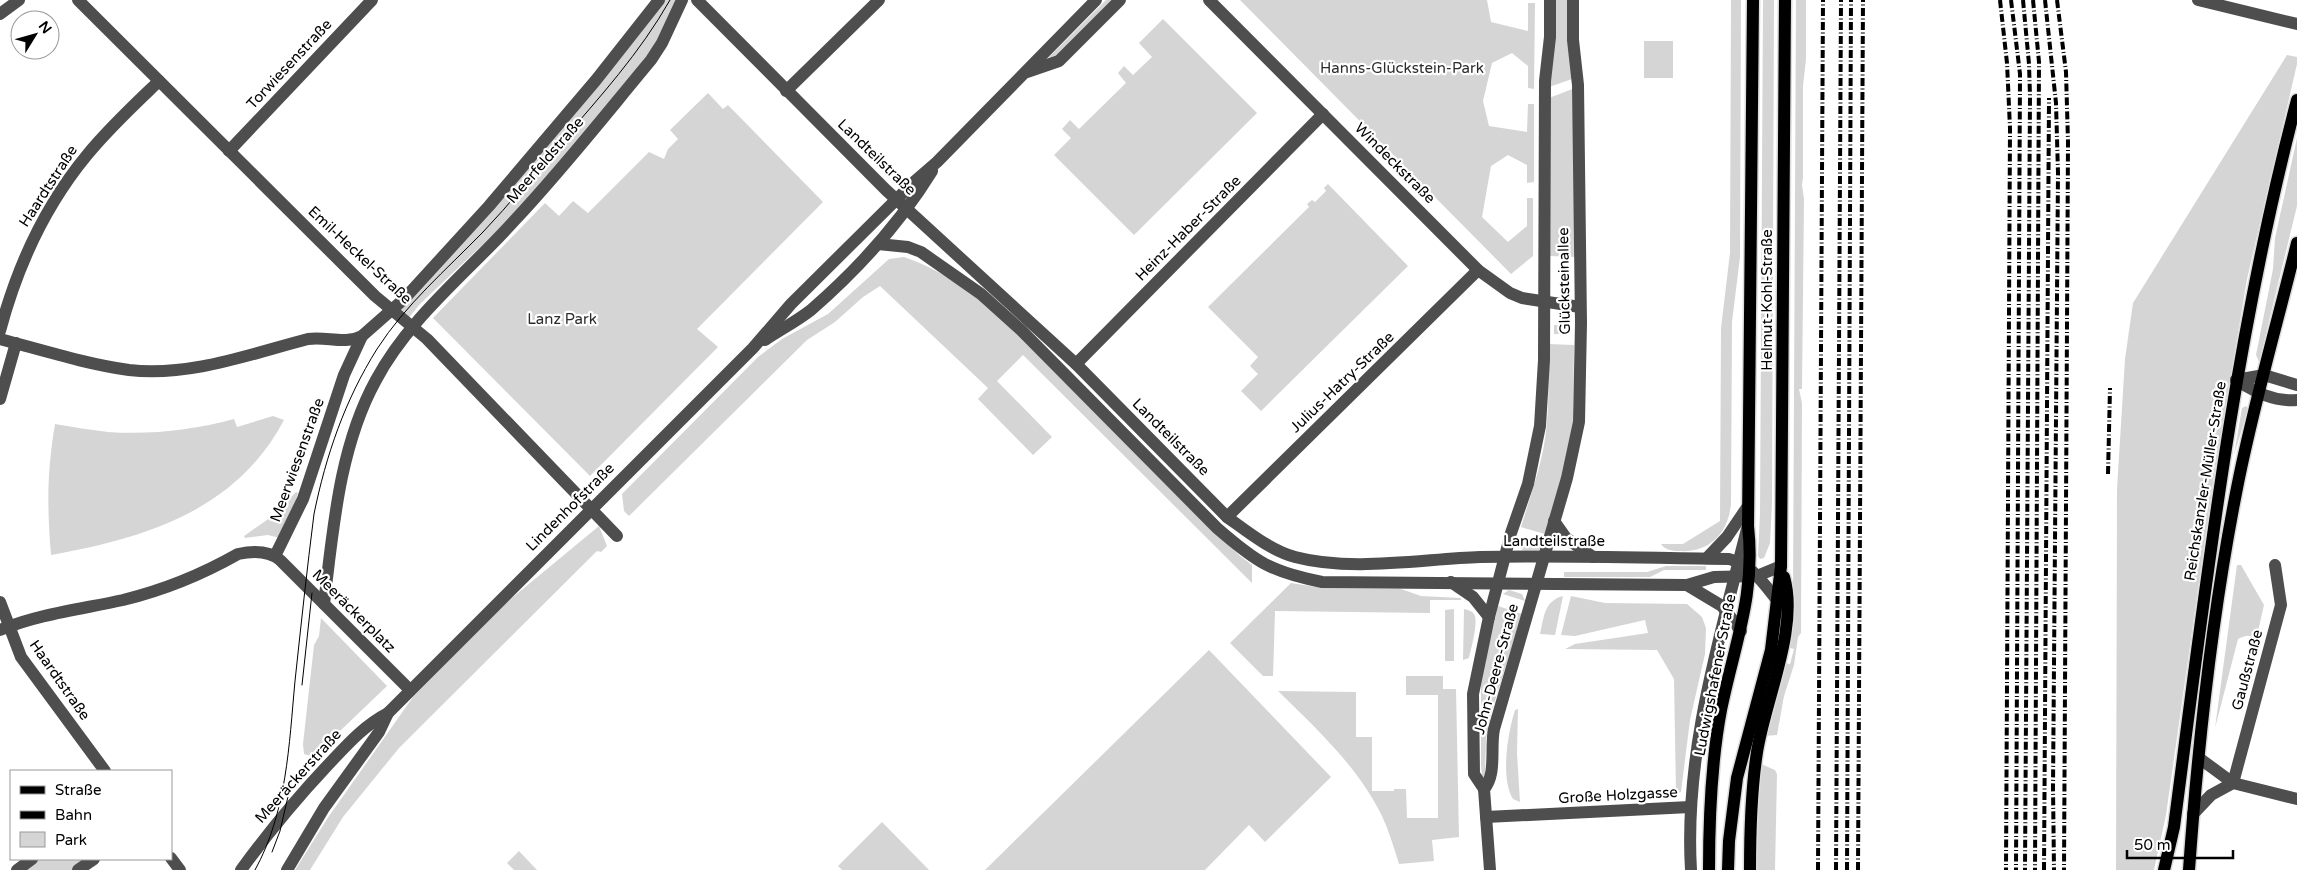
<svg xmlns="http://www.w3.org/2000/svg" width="2297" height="870" viewBox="0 0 2297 870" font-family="'Varela Round',sans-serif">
<rect width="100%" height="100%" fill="#fff"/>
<g fill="#d5d5d5">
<polygon points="659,0 682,0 662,43 551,180 420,304 406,321 390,311 404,299"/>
<polygon points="1106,0 1115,0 1057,57 1043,63"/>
<polygon points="1240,0 1487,0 1491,22 1528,31 1528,3 1535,3 1534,89 1528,88 1528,66 1512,53 1492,63 1483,101 1489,126 1527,132 1528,104 1534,104 1534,182 1527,183 1527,165 1508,155 1491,166 1482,217 1508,242 1527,226 1527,198 1533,198 1533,256 1511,274"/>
<polygon points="1555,0 1569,0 1575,78 1549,87"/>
<path d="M 1731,0 L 1741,0 L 1740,257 L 1732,322 L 1731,504 C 1728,534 1709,553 1679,551 C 1672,551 1665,550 1661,544 L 1683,544 L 1720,521 L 1721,328 L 1730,253 Z"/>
<polygon points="1763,0 1774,0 1772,504 1770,543 1764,558 1760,559 1758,556 1760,514"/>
<polygon points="1796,0 1806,0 1806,59 1803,86 1803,178 1802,185 1804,199 1802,389 1799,389 1802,403 1801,633 1798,637 1794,665 1784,696 1777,735 1764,736 1783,663 1790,664 1794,649 1786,647 1793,597"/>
<polygon points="1163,19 1257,113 1134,235 1054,155 1071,138 1062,129 1070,120 1079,129 1126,83 1118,73 1124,66 1133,75 1152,57 1139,43"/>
<rect x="1644" y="41" width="29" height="37"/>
<polygon points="2287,55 2297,57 2297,64 2247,279 2214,476 2166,815 2154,870 2116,870 2117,489 2125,359 2133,303"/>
<polygon points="1575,88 1575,257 1549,256 1549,98"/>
<polygon points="708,93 723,109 728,105 823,202 697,329 718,347 590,476 433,318 545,203 559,216 573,201 588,213 649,152 664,159 668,149 678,139 670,130"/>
<polygon points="2297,138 2297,206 2259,362 2256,355 2273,269 2275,238"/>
<polygon points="1328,184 1408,266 1261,411 1241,391 1258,374 1250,366 1258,357 1208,307 1309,207 1307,204 1312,200 1315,202 1326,191 1324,188"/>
<path d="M 904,257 C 975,281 1026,343 1078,394 C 1131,447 1185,501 1239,555 L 1252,565 L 1252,583 L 1023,355 L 997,381 L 1052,437 L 1033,455 L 978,399 L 988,388 L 880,286 L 863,297 L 835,322 L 807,340 L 629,516 L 624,511 L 622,494 L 758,357 L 782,339 L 828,314 L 889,259 Z"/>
<rect x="1554" y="325" width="13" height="9"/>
<path d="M 1548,344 L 1574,345 L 1573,437 L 1545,534 L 1521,527 C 1529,500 1539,473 1544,445 C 1550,412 1548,378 1548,344 Z"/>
<polygon points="2246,406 2248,409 2234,455 2242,408"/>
<path d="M 273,416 L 284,420 C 236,511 145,538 51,555 C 47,506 47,472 55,424 C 73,427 91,430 108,432 C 151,435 193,430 234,419 L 237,427 Z"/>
<polygon points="296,492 298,493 292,514 280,538 268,535 245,538 244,536 274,515"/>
<polygon points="599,526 607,546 601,552 597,551 399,748 343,817 310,870 295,870 329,816 413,697 500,608"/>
<polygon points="1517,540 1542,548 1539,550 1523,550 1517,545"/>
<path d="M 2237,565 L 2241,565 L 2264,605 L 2256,640 C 2250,634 2246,635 2238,639 L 2215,728 Z"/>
<polygon points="1666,566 1706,566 1706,570 1664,570 1650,577 1564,577 1564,572 1647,572"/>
<polygon points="1291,583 1322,588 1401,589 1421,596 1461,598 1461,600 1430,600 1430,613 1275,611 1273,676 1263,676 1230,643"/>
<polygon points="1509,590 1522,594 1525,601 1503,594"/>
<path d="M 1563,596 L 1555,635 L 1540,634 C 1544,617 1544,601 1563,596 Z"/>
<polygon points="1571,596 1605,603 1687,604 1702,617 1706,628 1705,654 1690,720 1681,792 1676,794 1674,679 1657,650 1565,649 1575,644 1648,633 1645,620 1575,636 1561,635"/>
<polygon points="1498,606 1522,614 1491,714 1486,739 1485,779 1482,777 1481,765 1481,678"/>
<polygon points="1454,609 1454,661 1445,661 1445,610"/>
<path d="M 1464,609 C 1468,610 1472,611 1474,614 C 1479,621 1471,649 1469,658 L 1463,660 Z"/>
<polygon points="321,618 387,686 318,752 311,756 304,754 303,744 314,645 319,636"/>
<polygon points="1209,650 1331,777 1265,842 1249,825 1205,870 985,870"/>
<path d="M 1406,676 L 1443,676 L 1443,689 L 1456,689 L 1459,837 L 1432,840 L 1434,861 L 1399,864 C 1394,848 1389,831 1382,816 C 1358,767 1317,729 1278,691 L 1356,692 L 1356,737 L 1372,737 L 1372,791 L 1394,791 L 1394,789 L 1406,789 L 1407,818 L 1438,818 L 1438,695 L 1406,695 Z"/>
<path d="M 1518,709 L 1517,753 L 1520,802 L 1513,799 C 1500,778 1508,732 1515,710 Z"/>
<polygon points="1761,764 1775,770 1777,774 1775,870 1756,870 1757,791"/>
<polygon points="882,822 929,870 842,870 838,866"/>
<polygon points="519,851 537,870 514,870 507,863"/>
<polygon points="32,859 94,859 78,870 17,870"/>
</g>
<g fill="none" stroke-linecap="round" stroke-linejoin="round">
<g stroke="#dbdbdb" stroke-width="15">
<g id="major">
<path d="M 1709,870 C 1709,816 1711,763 1721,710 C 1734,645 1756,595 1748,526 L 1753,0"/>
<polyline points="1728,870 1729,841 1737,778 1771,650 1781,566 1785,0"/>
<path d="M 1750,870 C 1750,830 1751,791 1757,752 C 1765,700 1799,628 1784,577"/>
<path d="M 2164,870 L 2174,827 C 2206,583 2234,338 2297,100"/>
<path d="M 2189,870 C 2198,743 2212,614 2237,488 C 2253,406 2277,324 2297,243"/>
</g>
</g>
<g stroke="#4e4e4e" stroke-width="12">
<polyline points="78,0 375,296 427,339 617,536"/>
<path d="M 697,0 L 886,190 L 1076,364 L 1227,517 C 1248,532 1270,550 1295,557 C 1351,572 1422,559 1480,557 C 1563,555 1646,558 1729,559 C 1751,564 1763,583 1777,600"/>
<polyline points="1209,0 1478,270 1510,293 1522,298 1580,307"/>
<polyline points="2198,0 2297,24"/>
<polyline points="0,14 19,0"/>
<polyline points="1027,72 1059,61 1120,0"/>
<polyline points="786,91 879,0"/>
<polyline points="229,151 372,0"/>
<path d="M 878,244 L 908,247 L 921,252 L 981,294 L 1021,330 L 1217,528 C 1256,562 1271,572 1322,582 L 1687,585 L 1714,577 L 1757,576 L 1781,566"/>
<path d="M 0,331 C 17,267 44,207 87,155 C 109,128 134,105 159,81"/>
<path d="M 0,339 C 42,350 86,364 129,370 C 190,377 250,354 308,339 C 327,336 344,345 362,336"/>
<path d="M 765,340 C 780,330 797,321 811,310 C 857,270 900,223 932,171"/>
<polyline points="1076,364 1323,114"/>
<path d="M 2236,380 C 2256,392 2273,402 2297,400"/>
<polyline points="2236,380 2264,375 2297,385"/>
<polyline points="0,399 16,343"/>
<polyline points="1227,517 1478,270"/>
<polyline points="1554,521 1566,538 1593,557"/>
<polyline points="275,556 303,499 344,375 362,336 404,299 489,206 596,80 659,0"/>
<polyline points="1707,558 1727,537 1748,506"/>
<polyline points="1451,582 1473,597 1489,617"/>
<polyline points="1687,585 1722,606 1741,631"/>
<polyline points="0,602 21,657 105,771"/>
<path d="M 324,604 C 333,530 339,447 376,380 C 409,318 467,273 514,221 C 562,170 606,114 651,60 L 662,43 L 682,0"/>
<path d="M 0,630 C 39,614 82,609 123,600 C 164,590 201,575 238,554 C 252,551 268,550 280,560 L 410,690"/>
<polyline points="2199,758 2233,783 2297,799"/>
<polyline points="2233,783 2281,605 2275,565"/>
<path d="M 1484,789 C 1497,774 1490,748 1494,729 L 1567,478 L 1579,422 L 1581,323 L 1578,85 L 1573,40 L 1573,0"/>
<polyline points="2193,814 2211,795 2233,783"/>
<polyline points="1486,817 1690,807"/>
<polyline points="171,858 180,870"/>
<polyline points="17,870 32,859"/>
<polyline points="78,870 94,859"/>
<path d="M 241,870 C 268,833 296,799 327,766 C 346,746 363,726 388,713 L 753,348 L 791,304 L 915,181 L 937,162 L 1096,0"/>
<polyline points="287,870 324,808 379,732 388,713"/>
<polyline points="1490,870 1484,789 1474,774 1473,694 1489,617 1511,533 1528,484 1540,426 1544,360 1545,81 1550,37 1550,0"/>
<path d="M 1691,870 C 1684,754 1719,640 1747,529"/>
</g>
<use href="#major" stroke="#000" stroke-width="12"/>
<g stroke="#000" stroke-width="1">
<polyline points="302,685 312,593"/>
<polyline points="272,852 280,831 293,775"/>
<path d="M 255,870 C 287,812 289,745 295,681 C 301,625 307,569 314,514 C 326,455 345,400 377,349 C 406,304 446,270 483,232 C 510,204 534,173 560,143 C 599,98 640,53 670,0"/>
</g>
<g stroke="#000" stroke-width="4" stroke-dasharray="8 2.5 1 2.5" stroke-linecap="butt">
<polyline points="2000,0 2007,63 2010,128 2006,870"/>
<polyline points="2011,0 2020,74 2016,870"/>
<polyline points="2023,0 2029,64 2030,96 2025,870"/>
<polyline points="2033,0 2039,62 2035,870"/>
<polyline points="2045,0 2056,103 2058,173 2053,787 2054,870"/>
<polyline points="2057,0 2066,72 2068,142 2064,870"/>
<polyline points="2108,474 2110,388"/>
<polyline points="1818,870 1823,0"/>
<polyline points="1836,870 1841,0"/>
<polyline points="1847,870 1851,0"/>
<polyline points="1858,870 1863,0"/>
<polyline points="2044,870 2049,98"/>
</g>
</g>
<g text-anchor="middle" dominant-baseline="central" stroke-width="4.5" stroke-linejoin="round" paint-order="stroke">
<g font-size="15" fill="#000" stroke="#fff">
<text transform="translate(289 64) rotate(-47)">Torwiesenstraße</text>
<text transform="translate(877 157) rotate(44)">Landteilstraße</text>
<text transform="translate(545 160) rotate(-49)">Meerfeldstraße</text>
<text transform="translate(1395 163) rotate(45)">Windeckstraße</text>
<text transform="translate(48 186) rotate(-57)">Haardtstraße</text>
<text transform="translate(1188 228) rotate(-45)">Heinz-Haber-Straße</text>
<text transform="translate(360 255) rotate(43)">Emil-Heckel-Straße</text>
<text transform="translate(1564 281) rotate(-91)">Glücksteinallee</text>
<text transform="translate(1767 300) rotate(-90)">Helmut-Kohl-Straße</text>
<text transform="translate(1342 382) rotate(-44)">Julius-Hatry-Straße</text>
<text transform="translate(1171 437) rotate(45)">Landteilstraße</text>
<text transform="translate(297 460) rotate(-70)">Meerwiesenstraße</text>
<text transform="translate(2205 481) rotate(-81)">Reichskanzler-Müller-Straße</text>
<text transform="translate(570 507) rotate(-45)">Lindenhofstraße</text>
<text x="1554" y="541">Landteilstraße</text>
<text transform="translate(354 611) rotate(45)">Meeräckerplatz</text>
<text transform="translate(1496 669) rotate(-75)">John-Deere-Straße</text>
<text transform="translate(2247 670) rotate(-75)">Gaußstraße</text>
<text transform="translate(1715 675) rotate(-79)">Ludwigshafener Straße</text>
<text transform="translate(60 680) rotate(55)">Haardtstraße</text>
<text transform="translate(298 776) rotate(-48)">Meeräckerstraße</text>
<text transform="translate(1618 795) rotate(-3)">Große Holzgasse</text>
</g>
<g font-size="15" fill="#2c2c2c" stroke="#fff">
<text x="1402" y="68">Hanns-Glückstein-Park</text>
<text x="562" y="319">Lanz Park</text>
</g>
</g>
<rect x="10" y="770" width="162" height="90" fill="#ffffff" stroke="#999999"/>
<rect x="20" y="786" width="25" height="8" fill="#000000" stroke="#999999"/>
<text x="55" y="795" font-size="15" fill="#000000">Straße</text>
<rect x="20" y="811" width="25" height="8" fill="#000000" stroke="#999999"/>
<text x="55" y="820" font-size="15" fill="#000000">Bahn</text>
<rect x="20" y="832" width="25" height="15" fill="#d5d5d5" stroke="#999999"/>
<text x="55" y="845" font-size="15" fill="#000000">Park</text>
<g transform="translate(35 35) rotate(53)"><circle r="24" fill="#ffffff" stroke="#999999"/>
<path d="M0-4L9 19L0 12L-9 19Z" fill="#000000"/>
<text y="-8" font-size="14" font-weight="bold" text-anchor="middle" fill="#000000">N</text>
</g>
<path d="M2127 850v8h106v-8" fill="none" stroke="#000000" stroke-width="2.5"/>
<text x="2134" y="850" font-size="15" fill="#000000" stroke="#ffffff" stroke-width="4" paint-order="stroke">50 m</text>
</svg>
